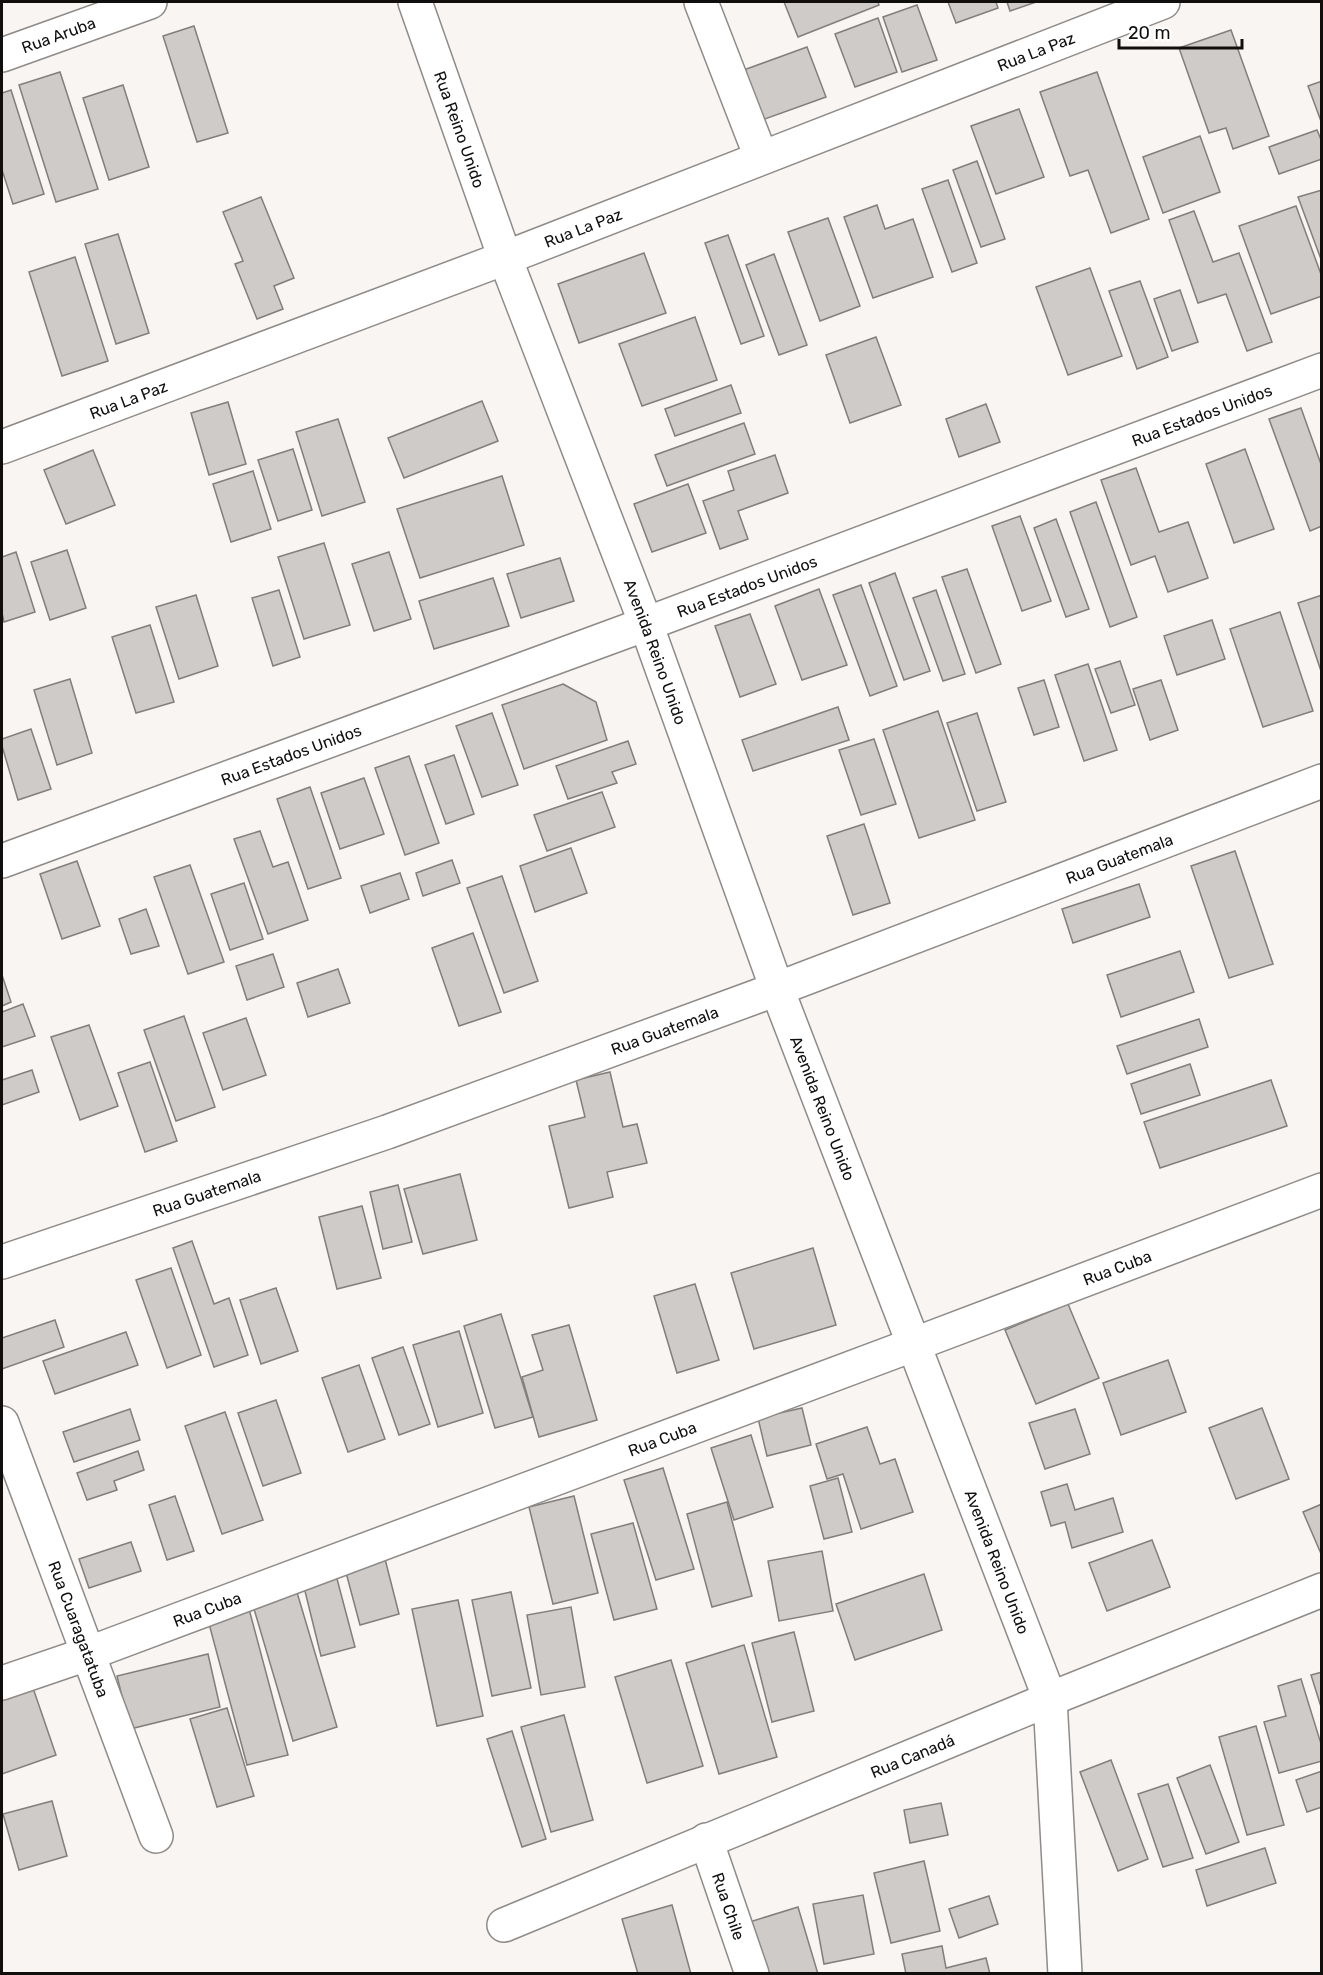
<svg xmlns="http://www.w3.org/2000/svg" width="1323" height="1975" viewBox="0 0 1323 1975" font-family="Rubik,sans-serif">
<rect width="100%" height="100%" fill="#f9f5f2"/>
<g fill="#cfcbc8" stroke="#827e7c" stroke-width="1.5">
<polygon points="784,2 878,2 879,5 798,37"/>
<polygon points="948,2 996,2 998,8 956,23"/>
<polygon points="1007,2 1036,2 1010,11"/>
<polygon points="917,5 937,60 902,72 883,17"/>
<polygon points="878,18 897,72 855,87 835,34"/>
<polygon points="194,26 228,133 197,142 163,36"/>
<polygon points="1231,30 1269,136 1233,149 1226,128 1209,133 1179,48"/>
<polygon points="807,47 826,97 759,121 741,71"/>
<polygon points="60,72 98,189 56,202 19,85"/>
<polygon points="1097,72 1149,219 1111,233 1088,170 1070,176 1040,92"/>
<polygon points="1322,81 1322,124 1308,86"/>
<polygon points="123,85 149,167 109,180 83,98"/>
<polygon points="11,90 44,194 13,204 2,170 2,93"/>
<polygon points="1019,109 1044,177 996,194 971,126"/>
<polygon points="1317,130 1322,142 1322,159 1279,174 1269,147"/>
<polygon points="1200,136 1220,192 1163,213 1143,157"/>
<polygon points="977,161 1005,239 981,247 953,170"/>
<polygon points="948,180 977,263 952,272 922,189"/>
<polygon points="1322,190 1322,262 1298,197"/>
<polygon points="261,197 294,278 274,286 283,309 257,319 235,264 243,261 223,212"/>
<polygon points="877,205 885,229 913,219 933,277 873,298 844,217"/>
<polygon points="1296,206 1322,277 1322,296 1271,314 1239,226"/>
<polygon points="1194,211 1213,262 1239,253 1272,342 1247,351 1226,294 1198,303 1169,220"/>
<polygon points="828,218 860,306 820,321 788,232"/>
<polygon points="118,234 149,333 116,344 85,244"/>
<polygon points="728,235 764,336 741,344 705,243"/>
<polygon points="644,253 666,313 579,343 558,284"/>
<polygon points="774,254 807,345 779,355 746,265"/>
<polygon points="75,257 108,361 62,376 29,272"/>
<polygon points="1090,268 1122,356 1068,375 1036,287"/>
<polygon points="1140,281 1168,357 1137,369 1109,291"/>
<polygon points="1180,290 1198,342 1172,351 1154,299"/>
<polygon points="695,317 717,380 642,406 619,344"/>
<polygon points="876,337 901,405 850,423 826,355"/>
<polygon points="731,385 741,413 675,436 665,409"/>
<polygon points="482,401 498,441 404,478 388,438"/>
<polygon points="228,402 246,464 209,475 191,413"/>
<polygon points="986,404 1000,442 959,457 946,419"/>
<polygon points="1301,408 1322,467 1322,526 1310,531 1269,419"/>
<polygon points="338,419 365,502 322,516 296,432"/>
<polygon points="744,423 755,454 667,486 655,455"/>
<polygon points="293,449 312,510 278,521 258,460"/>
<polygon points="1245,449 1274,529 1234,543 1206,464"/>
<polygon points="93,450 115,505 66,524 44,470"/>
<polygon points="775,455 788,493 738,511 748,539 720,549 703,501 734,490 728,471"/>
<polygon points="1136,468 1159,532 1188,522 1208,578 1168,592 1155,556 1131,565 1101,480"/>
<polygon points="253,471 271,529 231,542 213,484"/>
<polygon points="502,476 524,545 420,578 397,509"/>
<polygon points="688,484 706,533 652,552 634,504"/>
<polygon points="1096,502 1137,617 1110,627 1070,512"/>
<polygon points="1020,516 1051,601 1022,611 992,526"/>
<polygon points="1056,519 1089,609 1066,617 1034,528"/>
<polygon points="324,543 350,625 304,639 278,557"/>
<polygon points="67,550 86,608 50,620 31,562"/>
<polygon points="16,552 35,612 4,622 2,613 2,557"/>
<polygon points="389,552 411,619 374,631 352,564"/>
<polygon points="560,558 574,601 521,618 507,574"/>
<polygon points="967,569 1001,664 976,673 942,577"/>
<polygon points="895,573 930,671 904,680 869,583"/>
<polygon points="493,578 509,626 434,649 419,601"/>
<polygon points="861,585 897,686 870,696 833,595"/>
<polygon points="819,589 847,665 802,680 775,606"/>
<polygon points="279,590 300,657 273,666 252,598"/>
<polygon points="936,590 965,674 943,681 913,598"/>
<polygon points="196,595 218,666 179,679 156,607"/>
<polygon points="1322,595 1322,674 1298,603"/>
<polygon points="1280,612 1313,711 1263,727 1230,629"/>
<polygon points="750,614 776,684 740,697 715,626"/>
<polygon points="1212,620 1225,659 1177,675 1164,636"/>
<polygon points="150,625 174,702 136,713 112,637"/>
<polygon points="1120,661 1135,705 1111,713 1095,669"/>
<polygon points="1088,664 1117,750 1084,761 1055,675"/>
<polygon points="70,679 92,753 57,765 34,690"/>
<polygon points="1044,680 1059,727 1034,735 1018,688"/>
<polygon points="1161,680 1178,730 1150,740 1133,689"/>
<polygon points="563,684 596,702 607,740 524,769 502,705"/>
<polygon points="838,707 849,740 753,771 742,740"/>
<polygon points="938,711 975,820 919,838 883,730"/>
<polygon points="492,713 518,785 482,797 456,726"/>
<polygon points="977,713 1006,802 977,811 947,723"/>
<polygon points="31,729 51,789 18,800 2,746 2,739"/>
<polygon points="874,739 896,804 861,815 839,750"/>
<polygon points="628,741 636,764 612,772 617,783 568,799 556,766"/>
<polygon points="454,755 474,814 446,824 425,765"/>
<polygon points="409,756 439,843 405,855 375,768"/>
<polygon points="364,778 384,834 340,849 321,793"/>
<polygon points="310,787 341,878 308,889 277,799"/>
<polygon points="602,792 615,827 547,851 534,815"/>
<polygon points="864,824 890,903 853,915 827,836"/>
<polygon points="260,831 273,867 288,862 308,920 268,934 234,839"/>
<polygon points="571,848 587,893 535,912 520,866"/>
<polygon points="1235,851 1273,964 1229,978 1191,866"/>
<polygon points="452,860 460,883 423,896 416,873"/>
<polygon points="77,861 100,926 62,939 40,874"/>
<polygon points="190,865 224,962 188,974 154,877"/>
<polygon points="400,873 409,899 370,913 361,886"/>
<polygon points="502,876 538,981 504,993 467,888"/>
<polygon points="244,883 263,939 230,950 211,894"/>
<polygon points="1139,884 1150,917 1073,943 1062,909"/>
<polygon points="146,909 159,946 131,954 119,919"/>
<polygon points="473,933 501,1012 459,1026 432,948"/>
<polygon points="1180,951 1194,992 1121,1017 1107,975"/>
<polygon points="273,954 284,987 247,1000 236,966"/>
<polygon points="338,969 350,1003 308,1017 297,983"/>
<polygon points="2,975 11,1002 2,1006"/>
<polygon points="23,1004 35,1036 2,1047 2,1012"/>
<polygon points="184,1016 215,1107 176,1121 144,1030"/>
<polygon points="246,1018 266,1075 223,1090 203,1033"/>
<polygon points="1199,1019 1208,1047 1127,1074 1117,1046"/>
<polygon points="89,1025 118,1106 80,1120 51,1037"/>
<polygon points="150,1062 177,1141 145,1152 118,1073"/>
<polygon points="1190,1064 1200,1095 1141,1114 1131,1084"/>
<polygon points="32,1070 39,1092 2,1105 2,1080"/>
<polygon points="610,1072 623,1127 637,1124 647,1163 607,1172 613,1197 569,1208 549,1126 585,1117 576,1080"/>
<polygon points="1271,1080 1287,1126 1160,1168 1144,1122"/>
<polygon points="460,1174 477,1240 423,1254 404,1189"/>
<polygon points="398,1185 412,1242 383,1249 370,1192"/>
<polygon points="362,1206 381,1278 337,1289 319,1217"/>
<polygon points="192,1241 214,1304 229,1298 248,1355 214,1367 173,1248"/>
<polygon points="813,1248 836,1325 754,1349 731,1273"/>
<polygon points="171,1268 201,1355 167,1368 136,1280"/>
<polygon points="695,1284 719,1360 677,1373 654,1296"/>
<polygon points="276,1288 298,1351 261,1364 240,1300"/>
<polygon points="1068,1304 1099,1378 1036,1404 1005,1330"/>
<polygon points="501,1314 533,1417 495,1428 464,1326"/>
<polygon points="55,1320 64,1347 2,1369 2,1338"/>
<polygon points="569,1325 597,1420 539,1437 522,1377 543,1370 532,1335"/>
<polygon points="459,1331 483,1413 438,1427 413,1345"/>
<polygon points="126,1332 138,1365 55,1394 43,1361"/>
<polygon points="403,1347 430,1424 399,1435 372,1358"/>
<polygon points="1168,1360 1186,1412 1121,1435 1103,1383"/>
<polygon points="359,1365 385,1439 348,1452 322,1378"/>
<polygon points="276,1400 301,1473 263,1486 238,1413"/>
<polygon points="802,1408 811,1445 767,1456 758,1418"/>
<polygon points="1262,1408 1289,1479 1236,1499 1209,1428"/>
<polygon points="130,1409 140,1440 74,1462 63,1432"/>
<polygon points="1075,1409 1090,1454 1045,1469 1029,1423"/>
<polygon points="225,1412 263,1520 222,1534 185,1426"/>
<polygon points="867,1427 880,1464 895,1459 913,1512 861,1529 843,1474 827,1479 816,1444"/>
<polygon points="751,1435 773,1507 734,1520 711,1448"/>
<polygon points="138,1451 144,1470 114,1481 117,1490 87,1500 77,1473"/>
<polygon points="663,1468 694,1569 656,1580 624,1480"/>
<polygon points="838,1478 852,1532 824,1539 810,1486"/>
<polygon points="1067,1484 1075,1510 1113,1498 1123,1532 1072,1548 1065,1522 1051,1526 1041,1492"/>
<polygon points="175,1496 194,1551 167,1560 149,1505"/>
<polygon points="574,1496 598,1593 553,1604 529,1507"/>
<polygon points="727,1502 752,1596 712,1607 687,1514"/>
<polygon points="1322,1504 1322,1556 1303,1512"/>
<polygon points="633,1523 657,1609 614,1620 591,1534"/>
<polygon points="1152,1540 1170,1587 1107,1611 1089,1563"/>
<polygon points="131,1542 141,1571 89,1588 79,1559"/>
<polygon points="822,1551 833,1611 779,1621 768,1561"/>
<polygon points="384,1555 399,1614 360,1625 344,1565"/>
<polygon points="924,1574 942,1630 855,1660 836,1604"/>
<polygon points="336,1575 355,1647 321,1656 303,1583"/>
<polygon points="296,1589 337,1727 293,1741 252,1602"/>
<polygon points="511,1592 531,1688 492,1696 472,1600"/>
<polygon points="458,1600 483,1716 437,1726 412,1609"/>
<polygon points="571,1607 585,1687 541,1695 527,1615"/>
<polygon points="249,1609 288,1755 247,1765 208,1620"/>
<polygon points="794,1632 814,1711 772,1722 752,1643"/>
<polygon points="744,1645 777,1757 719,1774 686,1663"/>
<polygon points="208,1654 220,1707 130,1729 117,1676"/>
<polygon points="671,1660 703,1766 647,1783 615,1677"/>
<polygon points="1322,1672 1322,1710 1311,1675"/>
<polygon points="1301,1679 1322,1747 1322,1761 1279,1773 1264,1722 1286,1716 1278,1686"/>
<polygon points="33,1688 56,1755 2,1774 2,1699"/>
<polygon points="227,1708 254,1796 217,1807 190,1719"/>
<polygon points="564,1715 593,1820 551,1832 521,1727"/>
<polygon points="1256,1726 1284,1825 1247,1835 1219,1737"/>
<polygon points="512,1731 546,1839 522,1847 487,1739"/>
<polygon points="1111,1760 1148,1859 1118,1871 1080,1772"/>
<polygon points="1210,1765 1239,1842 1206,1854 1177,1778"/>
<polygon points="1322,1771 1322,1807 1307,1812 1296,1780"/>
<polygon points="1168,1784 1193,1858 1163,1867 1138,1794"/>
<polygon points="52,1801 67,1856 19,1870 3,1814"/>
<polygon points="941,1803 948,1835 910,1843 904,1810"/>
<polygon points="1265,1848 1276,1883 1207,1906 1196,1870"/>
<polygon points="924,1861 940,1931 891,1943 874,1873"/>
<polygon points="863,1895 874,1954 824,1964 813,1904"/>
<polygon points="989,1896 998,1924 959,1938 949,1909"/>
<polygon points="672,1905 691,1974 638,1974 622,1919"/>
<polygon points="798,1907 818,1974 759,1974 743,1924"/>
<polygon points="942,1946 946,1968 986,1958 990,1974 906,1974 902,1954"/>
</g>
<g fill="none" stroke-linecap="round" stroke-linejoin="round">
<g stroke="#8e8b88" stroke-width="36">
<g id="street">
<path id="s1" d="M 415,2 L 505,258 L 646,624 L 777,989 L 1050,1699 L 1065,1974"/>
<polyline points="701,2 761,157"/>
<path id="s2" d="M 2,55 L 150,2"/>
<path id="s3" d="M 2,447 L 505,258 L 1163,2"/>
<path id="s4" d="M 2,861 L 646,624 L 1322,370"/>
<path id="s5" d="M 2,1262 L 387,1132 L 777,989 L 1322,781"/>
<path id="s6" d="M 2,1423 L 156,1836"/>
<path id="s7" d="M 2,1683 L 87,1654 L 915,1344 L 1322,1190"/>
<path id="s8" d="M 706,1840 L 752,1974"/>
<path id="s9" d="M 504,1925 L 1050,1699 L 1322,1590"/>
</g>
</g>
<use href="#street" stroke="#fff" stroke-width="33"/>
</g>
<g text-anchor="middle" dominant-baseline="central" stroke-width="4.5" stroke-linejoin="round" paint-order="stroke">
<g font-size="16" fill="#100f0e" stroke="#fff">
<text stroke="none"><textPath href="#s2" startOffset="60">Rua Aruba</textPath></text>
<text stroke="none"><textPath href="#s3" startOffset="1107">Rua La Paz</textPath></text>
<text stroke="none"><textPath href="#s1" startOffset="135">Rua Reino Unido</textPath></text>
<text stroke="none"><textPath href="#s3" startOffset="621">Rua La Paz</textPath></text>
<text stroke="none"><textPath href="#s3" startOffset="135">Rua La Paz</textPath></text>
<text stroke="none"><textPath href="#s4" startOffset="1280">Rua Estados Unidos</textPath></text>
<text stroke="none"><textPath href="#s4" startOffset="794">Rua Estados Unidos</textPath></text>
<text stroke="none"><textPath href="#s1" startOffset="693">Avenida Reino Unido</textPath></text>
<text stroke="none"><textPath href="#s4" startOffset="308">Rua Estados Unidos</textPath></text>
<text stroke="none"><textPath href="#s5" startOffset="1188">Rua Guatemala</textPath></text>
<text stroke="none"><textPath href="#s5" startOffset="702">Rua Guatemala</textPath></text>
<text stroke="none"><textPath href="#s1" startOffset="1179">Avenida Reino Unido</textPath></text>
<text stroke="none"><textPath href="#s5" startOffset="216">Rua Guatemala</textPath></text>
<text stroke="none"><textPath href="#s7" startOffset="1190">Rua Cuba</textPath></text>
<text stroke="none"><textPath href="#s7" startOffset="704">Rua Cuba</textPath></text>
<text stroke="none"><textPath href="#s1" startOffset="1665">Avenida Reino Unido</textPath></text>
<text stroke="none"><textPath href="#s7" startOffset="218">Rua Cuba</textPath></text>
<text stroke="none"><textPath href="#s6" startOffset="220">Rua Cuaragatatuba</textPath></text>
<text stroke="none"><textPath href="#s9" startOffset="442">Rua Canadá</textPath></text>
<text stroke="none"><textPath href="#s8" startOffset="70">Rua Chile</textPath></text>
</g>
</g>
<rect width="1323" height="1975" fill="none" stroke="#100f0e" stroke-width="6"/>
<path d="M1119 39v9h123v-9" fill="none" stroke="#100f0e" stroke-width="3"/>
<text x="1128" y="39" font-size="18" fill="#100f0e" stroke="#ffffff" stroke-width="4.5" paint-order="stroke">20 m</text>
</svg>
